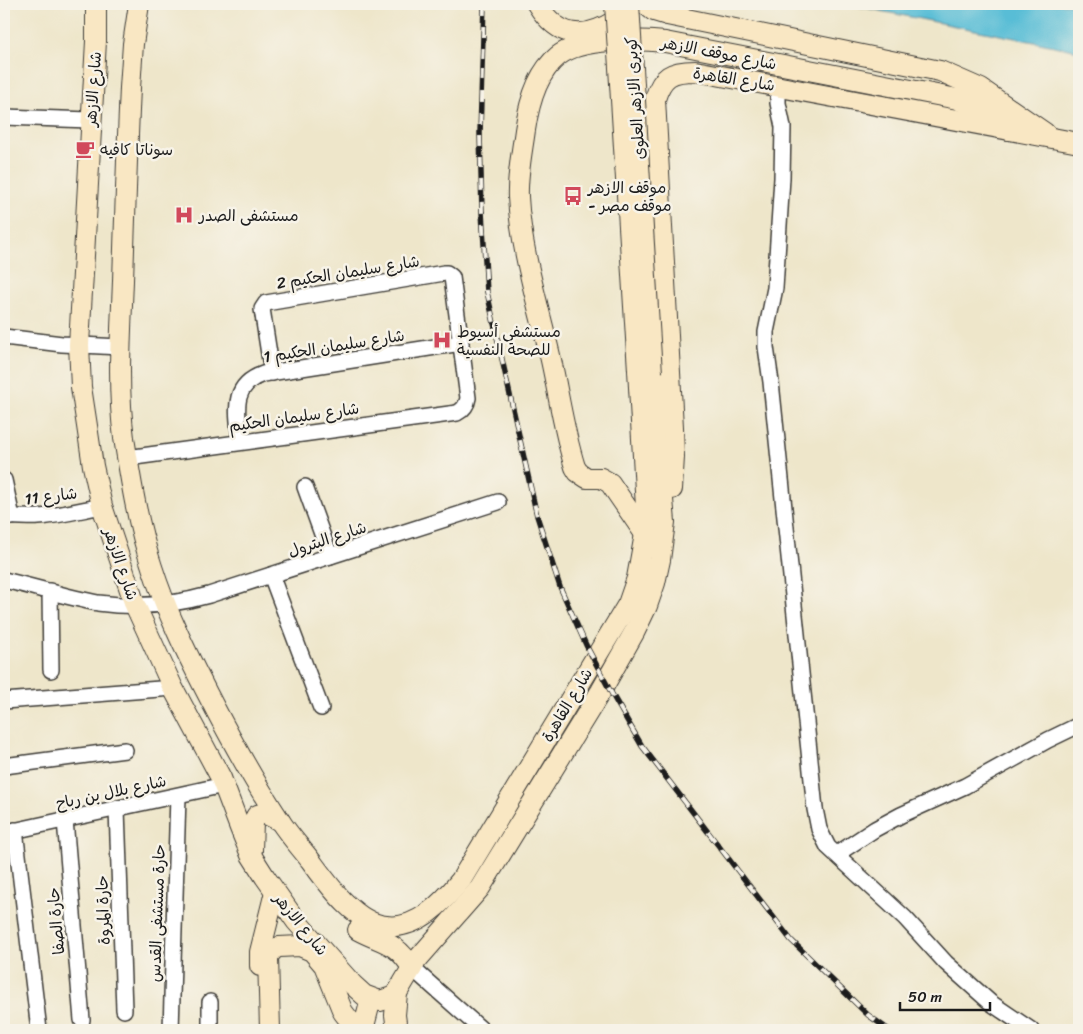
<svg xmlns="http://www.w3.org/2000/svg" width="1083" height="1034" viewBox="0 0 1083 1034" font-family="Sriracha,'Playpen Sans Arabic',sans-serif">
<rect width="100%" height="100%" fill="#f7f3e8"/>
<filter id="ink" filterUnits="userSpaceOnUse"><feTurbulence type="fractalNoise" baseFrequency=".02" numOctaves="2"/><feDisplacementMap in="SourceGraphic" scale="10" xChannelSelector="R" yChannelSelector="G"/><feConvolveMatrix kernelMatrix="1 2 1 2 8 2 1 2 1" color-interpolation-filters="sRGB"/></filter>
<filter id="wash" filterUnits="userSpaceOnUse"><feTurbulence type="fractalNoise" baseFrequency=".0096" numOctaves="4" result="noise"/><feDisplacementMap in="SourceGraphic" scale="20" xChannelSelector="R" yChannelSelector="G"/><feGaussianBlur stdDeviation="1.12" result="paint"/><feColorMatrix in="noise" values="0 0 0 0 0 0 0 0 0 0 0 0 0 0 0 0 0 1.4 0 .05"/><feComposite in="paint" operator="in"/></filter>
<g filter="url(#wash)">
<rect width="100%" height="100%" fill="#eee6ca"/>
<polygon fill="#58bdd6" stroke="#3a6c79" points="846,4 1079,4 1079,51"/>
</g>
<g filter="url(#ink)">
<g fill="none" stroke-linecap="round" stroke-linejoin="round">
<g stroke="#3c3a36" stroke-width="18">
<g id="street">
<polyline points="778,86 778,103 783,127 782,178 775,288 766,332 766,347 771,382 815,809 819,829 828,847 905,918 946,963 991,1003 1031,1030"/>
<polyline points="4,117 90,120"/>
<polyline points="4,337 62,344 120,347"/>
<path d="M 240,442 C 238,414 229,386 263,374 L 461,343"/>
<path d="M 127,458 L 457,413 C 463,410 467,405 468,398 L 452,277 L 447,273 L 444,273 L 266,303 L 262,309 L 272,373"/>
<polyline points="4,480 12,517"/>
<polyline points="305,487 330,556"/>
<path d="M 4,515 C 37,522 70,512 102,506"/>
<polyline points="271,575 321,708"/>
<path d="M 4,580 C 35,587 66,597 98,603 C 134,608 174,605 209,595 L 498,502"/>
<polyline points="50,591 51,670"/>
<polyline points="4,701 173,688"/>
<polyline points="4,766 125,750"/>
<polyline points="117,809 124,1010"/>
<polyline points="65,820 82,1020"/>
<polyline points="15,830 39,1030"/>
<polyline points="4,833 224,785"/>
<polyline points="837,854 875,829 901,815 965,786 1048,740 1079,725"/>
<polyline points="412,968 482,1030"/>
<polyline points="210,1002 210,1030"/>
<polyline points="171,1030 178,796"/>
</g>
</g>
<g stroke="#3c3a36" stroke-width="22">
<g id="secondary">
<polyline points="96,4 96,41 79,345 81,387 87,426 93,466 102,506 135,605 173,688 221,778 240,828 251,855 265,877 296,921 353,985 364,995 380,1001 392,997 397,993 416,961 480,888 601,691 635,631 647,606 655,583 660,560 665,522 652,373"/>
<path d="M 139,4 L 133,44 L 130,88 C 127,152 125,216 123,281 C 121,333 117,386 124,438 C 131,482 138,526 152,567 C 166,611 186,652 207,693 C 229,736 253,780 280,821 C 289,835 301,848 311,861 C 328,884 355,923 386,926 C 417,930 443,902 461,880 L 628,604 L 637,578 L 645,534 L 646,508 L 638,370"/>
<path d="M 537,4 C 558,38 583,41 616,20"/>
<polyline points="645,4 654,11 667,15 940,71 981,89 1045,133"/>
<path d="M 672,489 L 674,457 L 673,427 L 655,99 C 662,76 671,71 695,71 L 1079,143"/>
<path d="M 645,534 L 610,483 L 601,478 L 587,478 L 578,472 L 575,467 C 564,433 559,396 551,360 C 539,307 521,252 518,197 C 517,175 522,152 525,130 C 529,103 537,73 558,56 C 580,38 639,39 665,42 L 957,99 L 984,111 L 1009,130"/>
<polyline points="252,850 253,822 257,815 264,813 280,821"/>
<path d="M 358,930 C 382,943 396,941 412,968"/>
<polyline points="260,966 260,952 275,892"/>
<polyline points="270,1030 268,956 274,949 279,947 300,946 312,951 324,965 343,1012 357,1030"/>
<polyline points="363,1030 371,999"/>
<polyline points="397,1030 395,1015 397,993"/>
</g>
</g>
<use href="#street" stroke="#fff" stroke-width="15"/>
<use href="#secondary" stroke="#f9e7c3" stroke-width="20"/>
<g stroke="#1c1c1c" stroke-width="5.5">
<polyline id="rail" points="484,4 480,133 482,212 487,292 537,516 560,587 586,645 613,696 642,746 791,940 868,1015 889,1030"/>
</g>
<use href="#rail" stroke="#f7f3e8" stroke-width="4" stroke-dasharray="11" stroke-linecap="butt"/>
<g stroke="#3c3a36" stroke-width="22" stroke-linecap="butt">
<g id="secondary-bridge">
<polyline points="615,4 638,370"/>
<polyline points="629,4 652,373"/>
</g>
</g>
<use href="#secondary-bridge" stroke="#f9e7c3" stroke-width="20"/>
</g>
</g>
<defs>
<g id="cafe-bare" transform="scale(1.5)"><path d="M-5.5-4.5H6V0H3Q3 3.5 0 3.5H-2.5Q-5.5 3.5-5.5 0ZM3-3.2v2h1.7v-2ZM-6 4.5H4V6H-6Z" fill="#d1495b" stroke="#f7f3e8" stroke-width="2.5" paint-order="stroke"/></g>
<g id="bus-bare" transform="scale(1.5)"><path d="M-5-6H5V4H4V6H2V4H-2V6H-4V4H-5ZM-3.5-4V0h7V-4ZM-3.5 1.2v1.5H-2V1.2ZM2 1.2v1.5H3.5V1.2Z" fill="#d1495b" stroke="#f7f3e8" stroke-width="2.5" paint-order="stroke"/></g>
<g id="hospital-bare" transform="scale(1.5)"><path d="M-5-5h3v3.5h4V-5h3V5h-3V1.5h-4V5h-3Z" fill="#d1495b" stroke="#f7f3e8" stroke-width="2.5" paint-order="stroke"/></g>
</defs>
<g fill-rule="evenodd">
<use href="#cafe-bare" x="85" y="149"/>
<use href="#bus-bare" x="573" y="196"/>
<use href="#hospital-bare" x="184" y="215"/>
<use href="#hospital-bare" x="442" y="340"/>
</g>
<g text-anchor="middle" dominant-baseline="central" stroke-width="5" stroke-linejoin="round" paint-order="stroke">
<g font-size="16" fill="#1c1c1c" stroke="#f7f3e8">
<text transform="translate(719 53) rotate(11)">شارع موقف الازهر</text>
<text transform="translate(734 79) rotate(9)">شارع القاهرة</text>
<text transform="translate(93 89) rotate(-86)">شارع الازهر</text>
<text transform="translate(635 98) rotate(-94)">كوبرى الازهر العلوى</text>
<text transform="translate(348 272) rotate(-9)">شارع سليمان الحكيم 2</text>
<text transform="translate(334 346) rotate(-9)">شارع سليمان الحكيم 1</text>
<text transform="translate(294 417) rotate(-8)">شارع سليمان الحكيم</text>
<text transform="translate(51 496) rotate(-7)">شارع 11</text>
<text transform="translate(327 539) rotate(-18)">شارع البترول</text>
<text transform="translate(121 564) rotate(71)">شارع الازهر</text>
<text transform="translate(567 705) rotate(-59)">شارع القاهرة</text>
<text transform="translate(111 792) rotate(-12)">شارع بلال بن رباح</text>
<text transform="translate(103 910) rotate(-92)">حارة المروة</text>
<text transform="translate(157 913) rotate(-88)">حارة مستشفى القدس</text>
<text transform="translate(56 921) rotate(-95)">حارة الصفا</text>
<text transform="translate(301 924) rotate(51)">شارع الازهر</text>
</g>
<g font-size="16" fill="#1c1c1c" stroke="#f7f3e8" text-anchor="start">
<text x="100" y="149">سوناتا كافيه</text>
<text x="588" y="187">موقف الازهر<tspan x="588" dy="18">- موقف مصر</tspan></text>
<text x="199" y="215">مستشفى الصدر</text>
<text x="457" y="331">مستشفى أسيوط<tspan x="457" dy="18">للصحة النفسية</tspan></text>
</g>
</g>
<rect width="1083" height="1034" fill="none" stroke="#f7f3e8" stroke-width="20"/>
<path d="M900 1002v8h90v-8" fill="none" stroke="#1c1c1c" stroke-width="2.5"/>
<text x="908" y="1002" font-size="15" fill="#1c1c1c" stroke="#f7f3e8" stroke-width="4" paint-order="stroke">50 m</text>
</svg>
